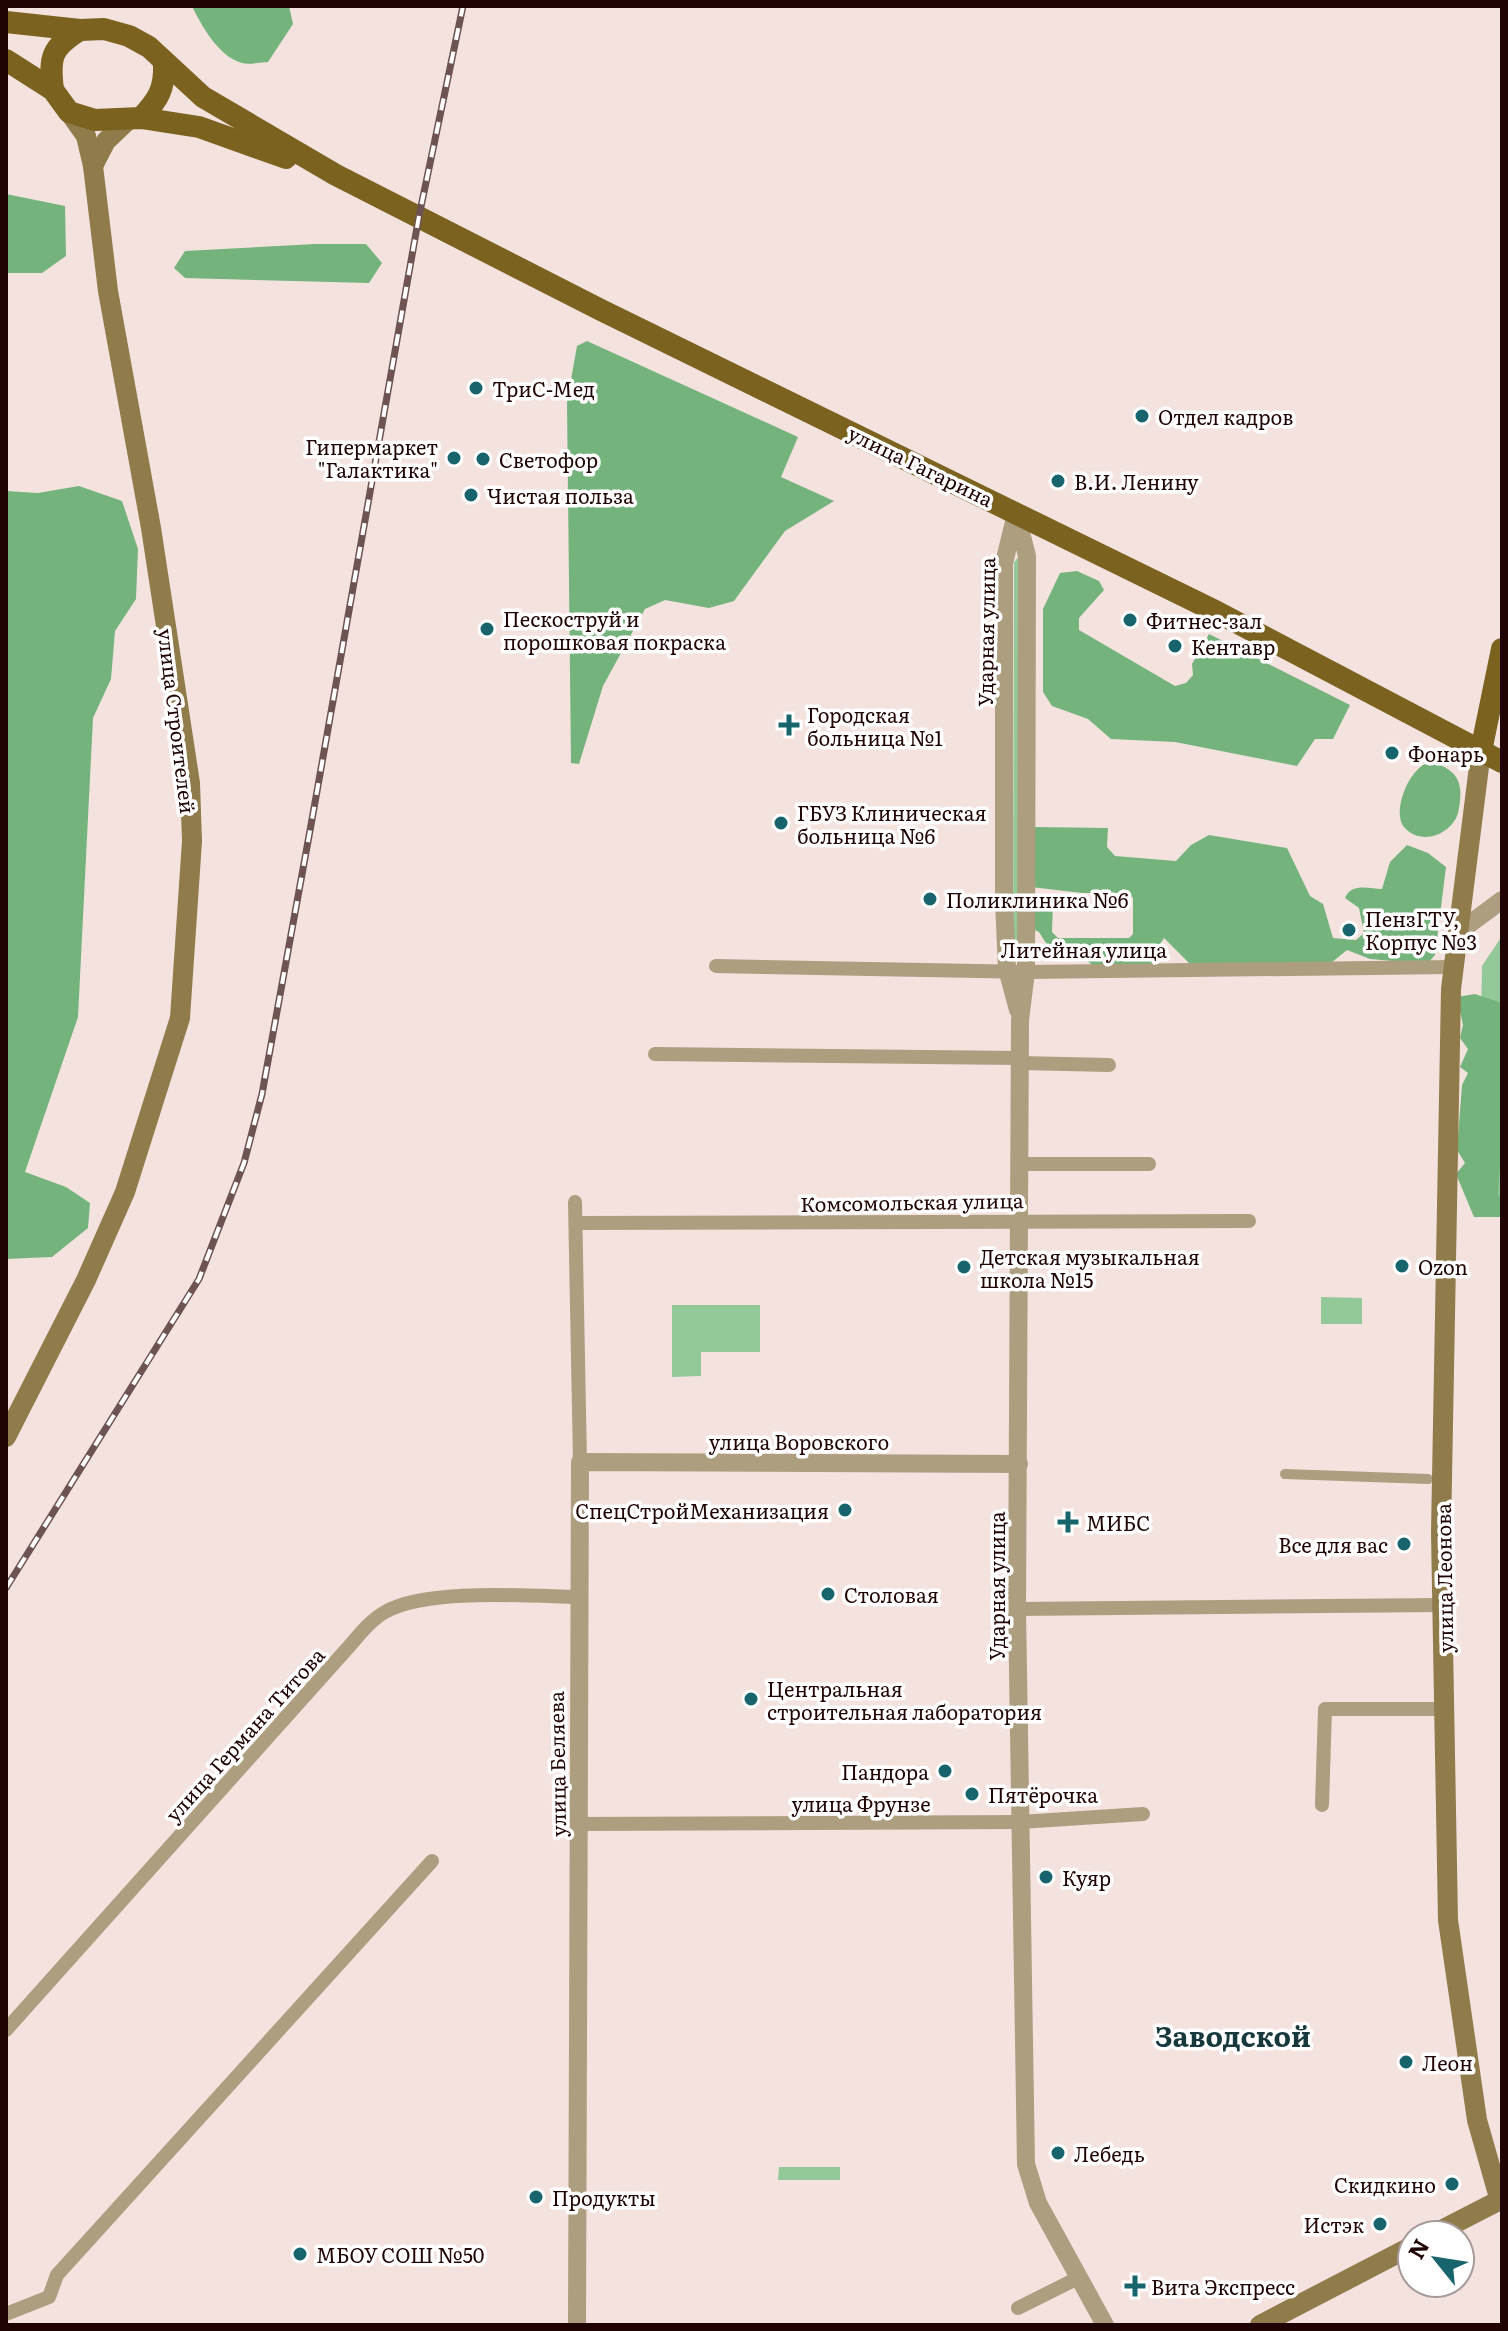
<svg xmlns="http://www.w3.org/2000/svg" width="1508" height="2331" viewBox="0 0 1508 2331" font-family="Literata,serif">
<rect width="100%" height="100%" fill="#f4e2df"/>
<g fill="#93c999">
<polygon points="1017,558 1021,563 1018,954 1013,948 1014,563"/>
<polygon points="1502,936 1502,1217 1477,1216 1482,966"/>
<polygon points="1321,1297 1362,1298 1362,1324 1321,1324"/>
<polygon points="672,1305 760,1305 760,1352 701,1352 701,1376 672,1377"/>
<polygon points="779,2167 840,2167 840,2180 778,2180"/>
</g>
<g fill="#74b47c">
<path d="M 192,6 L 289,6 L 293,24 L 268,62 C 261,62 249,65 242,63 C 219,57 201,25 192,6 Z"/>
<polygon points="6,194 65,206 66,256 42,273 6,273"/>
<polygon points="315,244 366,244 382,263 369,283 185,278 174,268 185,251"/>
<polygon points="587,341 798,437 781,477 834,501 785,531 734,601 709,608 665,600 645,609 603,686 579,764 571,763 567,402 577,346"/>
<polygon points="79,486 122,501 138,549 136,599 115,631 111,679 93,718 78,1017 25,1172 66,1187 90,1203 88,1228 52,1257 6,1259 6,491 38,493"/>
<polygon points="1077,571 1099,581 1104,590 1079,618 1079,630 1175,686 1186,683 1193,675 1192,664 1209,634 1350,705 1333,739 1315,739 1297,766 1175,742 1111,739 1088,719 1052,706 1043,692 1043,609 1060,573"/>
<path d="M 1431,762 C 1460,770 1464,785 1458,813 C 1452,834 1421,847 1404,827 C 1391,811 1410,765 1431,762 Z"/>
<path d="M 1033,827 L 1108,828 L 1107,847 L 1115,856 L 1176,861 L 1191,845 L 1209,835 L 1287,848 L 1310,896 L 1323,904 L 1333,938 L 1356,940 L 1364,933 L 1359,908 L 1345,898 C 1351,883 1368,888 1382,889 L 1390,862 L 1407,845 L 1428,853 L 1446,867 L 1435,955 L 1427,964 L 1370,959 L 1347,950 L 1331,963 L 1190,964 L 1164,938 L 1159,946 L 1158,965 L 1094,966 L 1082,957 L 1060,957 L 1049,948 L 1039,932 L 1028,927 L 1028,911 L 1042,911 L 1043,901 L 1053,901 L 1052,932 L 1058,938 L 1129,938 L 1133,934 L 1133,898 L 1128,893 L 1082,893 L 1031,887 Z"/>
<polygon points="1475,994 1502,1003 1502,1135 1498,1194 1502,1200 1502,1217 1474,1217 1456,1174 1465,1163 1457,1150 1462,1085 1468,1073 1460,1067 1468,1049 1460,1038 1463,1025 1457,997"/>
</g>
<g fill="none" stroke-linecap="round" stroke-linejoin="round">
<polyline stroke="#ac9e7f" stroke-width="10" points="1285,1474 1428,1479"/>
<g stroke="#ac9e7f" stroke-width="14">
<polyline points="716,966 1026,972 1452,967"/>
<polyline points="655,1054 1020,1058"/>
<polyline points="1020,1063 1109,1065"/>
<polyline points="1020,1164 1149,1164"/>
<polyline points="575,1202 580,1462"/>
<polyline points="576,1223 1249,1221"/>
<polyline points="1017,1609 1442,1605"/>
<polyline points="1322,1805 1325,1709 1444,1709"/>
<polyline points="580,1824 1020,1822 1143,1814"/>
<path d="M 6,2030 L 345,1651 C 357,1638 369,1621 385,1612 C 426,1588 529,1596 578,1597"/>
<polyline points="1018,2308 1080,2277"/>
<polyline points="6,2314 49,2297 57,2275 432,1861"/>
</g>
<g stroke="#ac9e7f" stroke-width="18">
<polyline points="1016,513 1027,556 1026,972 1020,1020 1017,1609 1026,2164 1038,2203 1105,2325"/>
<polyline points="1015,518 1004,563 1004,901 1007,969 1018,1010"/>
<polyline points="1456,934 1502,900"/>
<polyline points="577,2325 580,1462 1019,1464"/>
</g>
<g stroke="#907b4b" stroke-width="20">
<polyline points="93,166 106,141 126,122"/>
<polyline points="1481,751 1451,989 1441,1533 1448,1920 1477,2120 1500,2201"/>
<polyline points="6,1437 86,1280 125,1192 180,1018 192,841 190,783 151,528 108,291 93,166 86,136 69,112"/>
<polyline points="1432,2235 1502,2199"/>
<polyline points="1260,2325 1412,2246"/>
</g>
<g stroke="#7b621f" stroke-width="22">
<polyline points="6,22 80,30 104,29 129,36 149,47 203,97 336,175 601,310 1217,612 1502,762"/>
<polyline points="6,60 53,90 69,112 95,120 141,118 199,127 286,158"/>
<path d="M 53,90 C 49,57 51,48 80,30"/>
<path d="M 141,118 C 158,100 165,89 164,64"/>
<polyline points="1481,751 1502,649"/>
</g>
<g stroke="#6d5452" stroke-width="7">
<polyline id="rail" points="6,1588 199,1279 244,1163 262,1094 311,825 419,216 463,6"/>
</g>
<use href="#rail" stroke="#fff" stroke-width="4" stroke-dasharray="12" stroke-linecap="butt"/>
</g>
<g fill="#17646d" stroke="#fff" stroke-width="3">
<circle cx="476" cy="388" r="8"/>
<circle cx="1142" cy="416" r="8"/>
<circle cx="454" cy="458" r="8"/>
<circle cx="483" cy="459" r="8"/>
<circle cx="1058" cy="481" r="8"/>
<circle cx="471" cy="495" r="8"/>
<circle cx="1130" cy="620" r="8"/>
<circle cx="487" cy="629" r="8"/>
<circle cx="1175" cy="646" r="8"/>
<path d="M785 713h8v8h8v8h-8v8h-8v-8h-8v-8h8z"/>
<circle cx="1392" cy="753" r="8"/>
<circle cx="781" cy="823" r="8"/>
<circle cx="930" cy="899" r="8"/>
<circle cx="1349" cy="930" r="8"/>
<circle cx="1402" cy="1266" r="8"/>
<circle cx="964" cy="1267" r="8"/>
<circle cx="845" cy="1510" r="8"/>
<path d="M1064 1510h8v8h8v8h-8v8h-8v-8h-8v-8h8z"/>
<circle cx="1404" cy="1544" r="8"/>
<circle cx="828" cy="1594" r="8"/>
<circle cx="751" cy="1699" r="8"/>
<circle cx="945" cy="1771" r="8"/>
<circle cx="972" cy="1794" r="8"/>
<circle cx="1046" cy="1877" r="8"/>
<circle cx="1406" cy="2062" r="8"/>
<circle cx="1058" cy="2153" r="8"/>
<circle cx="1452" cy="2184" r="8"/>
<circle cx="536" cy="2197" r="8"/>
<circle cx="1380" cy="2224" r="8"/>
<circle cx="300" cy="2254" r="8"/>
<path d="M1131 2274h8v8h8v8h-8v8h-8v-8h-8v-8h8z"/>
</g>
<g text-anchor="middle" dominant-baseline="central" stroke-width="7" stroke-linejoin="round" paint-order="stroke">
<g font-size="20" fill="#200403" stroke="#fff" text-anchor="start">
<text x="492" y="388">ТриС-Мед</text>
<text x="1158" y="416">Отдел кадров</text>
<text x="438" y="446" text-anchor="end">Гипермаркет<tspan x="438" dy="23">"Галактика"</tspan></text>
<text x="499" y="459">Светофор</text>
<text x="1074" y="481">В.И. Ленину</text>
<text x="487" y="495">Чистая польза</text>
<text x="503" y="618">Пескоструй и<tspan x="503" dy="23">порошковая покраска</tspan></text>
<text x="1146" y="620">Фитнес-зал</text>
<text x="1191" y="646">Кентавр</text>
<text x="807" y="714">Городская<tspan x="807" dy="23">больница №1</tspan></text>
<text x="1408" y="753">Фонарь</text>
<text x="797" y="812">ГБУЗ Клиническая<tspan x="797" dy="23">больница №6</tspan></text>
<text x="946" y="899">Поликлиника №6</text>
<text x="1365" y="918">ПензГТУ,<tspan x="1365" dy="23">Корпус №3</tspan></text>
<text x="980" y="1256">Детская музыкальная<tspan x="980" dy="23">школа №15</tspan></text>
<text x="1418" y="1266">Ozon</text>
<text x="829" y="1510" text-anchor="end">СпецСтройМеханизация</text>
<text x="1086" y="1522">МИБС</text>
<text x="1388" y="1544" text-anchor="end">Все для вас</text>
<text x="844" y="1594">Столовая</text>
<text x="767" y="1688">Центральная<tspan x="767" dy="23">строительная лаборатория</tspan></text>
<text x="929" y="1771" text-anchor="end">Пандора</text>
<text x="988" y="1794">Пятёрочка</text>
<text x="1062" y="1877">Куяр</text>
<text x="1422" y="2062">Леон</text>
<text x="1074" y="2153">Лебедь</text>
<text x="1436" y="2184" text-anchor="end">Скидкино</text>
<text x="552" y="2197">Продукты</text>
<text x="1364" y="2224" text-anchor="end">Истэк</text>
<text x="316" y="2254">МБОУ СОШ №50</text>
<text x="1151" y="2286">Вита Экспресс</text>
</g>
<g font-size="20" fill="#200403" stroke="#fff">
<text transform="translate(921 465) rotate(26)">улица Гагарина</text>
<text transform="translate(985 632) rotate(-89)">Ударная улица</text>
<text transform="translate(178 721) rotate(83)">улица Строителей</text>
<text x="1084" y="949">Литейная улица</text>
<text transform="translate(912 1201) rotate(-1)">Комсомольская улица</text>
<text x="799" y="1441">улица Воровского</text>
<text transform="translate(1443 1578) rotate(-91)">улица Леонова</text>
<text transform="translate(996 1586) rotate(-90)">Ударная улица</text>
<text transform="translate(244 1734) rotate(-48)">улица Германа Титова</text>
<text transform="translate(556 1764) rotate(-91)">улица Беляева</text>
<text x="861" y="1803">улица Фрунзе</text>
</g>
<g font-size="28" font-weight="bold" fill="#17393d" stroke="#fff">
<text x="1233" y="2035">Заводской</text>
</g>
</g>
<rect width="1508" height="2331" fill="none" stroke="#200403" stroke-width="16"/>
<g transform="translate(1436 2259) rotate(300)"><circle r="38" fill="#ffffff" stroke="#a69b9a" stroke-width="2"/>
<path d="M0-6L14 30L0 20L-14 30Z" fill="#17646d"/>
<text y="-12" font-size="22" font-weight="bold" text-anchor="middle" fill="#200403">N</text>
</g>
</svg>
